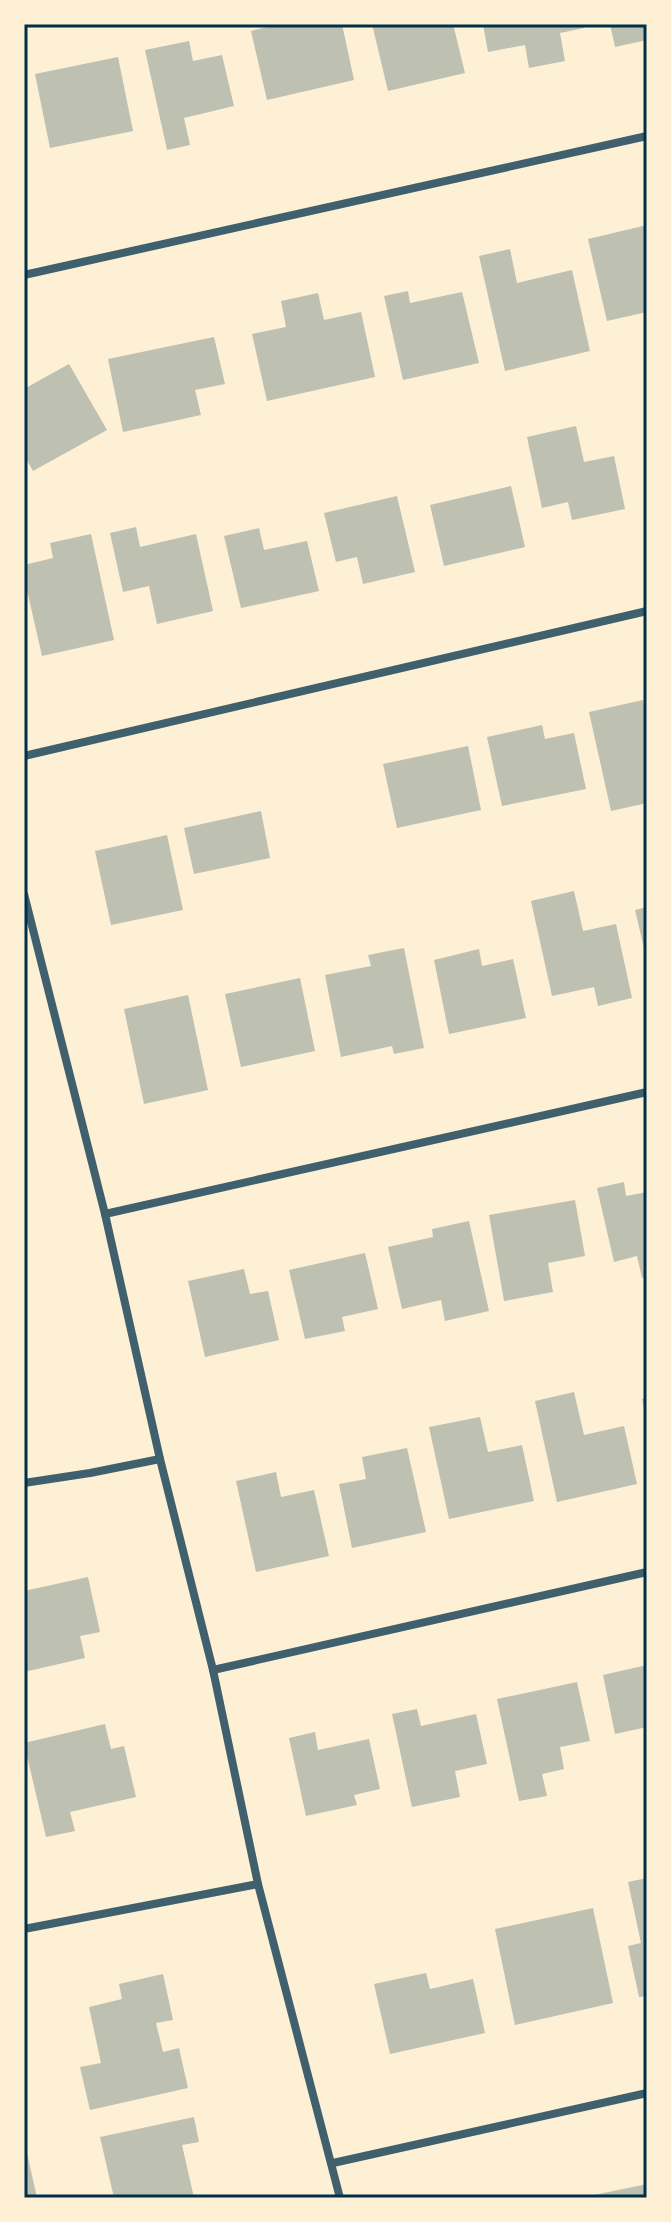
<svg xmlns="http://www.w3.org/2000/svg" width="671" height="2222" viewBox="0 0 671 2222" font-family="'Nunito Sans',sans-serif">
<rect width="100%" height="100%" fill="#fdf0d5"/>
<g fill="#bec0b2">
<polygon points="280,24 342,24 354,80 267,100 251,31"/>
<polygon points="372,24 453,24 465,73 388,91"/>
<polygon points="483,24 583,24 584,28 560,33 565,61 529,68 525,45 488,52"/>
<polygon points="610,24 647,24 647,40 615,47"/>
<polygon points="189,41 193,61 222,55 234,106 184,118 190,145 167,150 145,50"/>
<polygon points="118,57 133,131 50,148 35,74"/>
<polygon points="647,225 647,312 607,321 588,239"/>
<polygon points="510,249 517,283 572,270 590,351 505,371 479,256"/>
<polygon points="408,291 410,303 462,292 479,363 403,380 384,296"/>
<polygon points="318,293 324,320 361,312 375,377 267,401 252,334 286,327 281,301"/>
<polygon points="214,337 225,384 195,390 201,415 123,432 108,359"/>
<polygon points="69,364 107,430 33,471 24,455 24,389"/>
<polygon points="576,426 584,462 614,456 625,509 572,520 568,502 542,508 527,437"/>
<polygon points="511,486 525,547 444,566 430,505"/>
<polygon points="397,496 415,572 363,584 357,557 336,562 324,513"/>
<polygon points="136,527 140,547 196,534 213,611 157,624 149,586 123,592 110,533"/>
<polygon points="259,528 264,550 307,541 319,591 241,608 224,536"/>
<polygon points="91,534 114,640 42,656 24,577 24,565 53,558 50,543"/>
<polygon points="643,700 647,715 647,803 611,811 589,712"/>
<polygon points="542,725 545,739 574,733 586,789 502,806 487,737"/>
<polygon points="468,746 481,810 397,828 383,764"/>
<polygon points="261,811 270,858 194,874 184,828"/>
<polygon points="167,835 183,910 111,925 95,851"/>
<polygon points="574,891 583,931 616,924 632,998 598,1006 594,987 552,996 531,901"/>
<polygon points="647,907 647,956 646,957 635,910"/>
<polygon points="404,948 424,1048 394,1054 392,1046 341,1057 325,975 371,966 368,955"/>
<polygon points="479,949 482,966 513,959 526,1018 449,1034 434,960"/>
<polygon points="300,978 315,1051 241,1067 225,994"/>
<polygon points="188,995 208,1090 144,1104 124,1009"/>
<polygon points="624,1182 626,1196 647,1192 647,1277 642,1278 637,1256 614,1262 597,1188"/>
<polygon points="575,1200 585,1256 548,1263 553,1292 504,1301 489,1215"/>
<polygon points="469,1221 489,1311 445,1321 441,1300 402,1309 388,1247 433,1237 432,1229"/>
<polygon points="365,1253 378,1309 342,1317 345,1331 305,1339 289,1270"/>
<polygon points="244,1269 250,1294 268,1291 279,1340 205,1357 188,1281"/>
<polygon points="574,1392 584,1435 624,1426 637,1484 557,1502 535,1401"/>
<polygon points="647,1398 647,1417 646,1417 642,1399"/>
<polygon points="480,1417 488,1452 522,1445 534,1501 449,1519 429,1427"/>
<polygon points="407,1448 426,1532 352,1548 339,1484 366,1479 362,1457"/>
<polygon points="276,1472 281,1497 314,1490 329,1556 256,1572 236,1481"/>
<polygon points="88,1577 100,1632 80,1636 85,1658 24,1672 24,1591"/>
<polygon points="647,1665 647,1727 615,1734 603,1675"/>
<polygon points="577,1682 590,1741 560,1747 564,1769 542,1774 547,1796 519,1801 497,1699"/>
<polygon points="417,1709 421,1726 476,1714 487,1764 455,1771 460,1797 412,1807 392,1714"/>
<polygon points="105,1724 111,1749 124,1746 136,1797 70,1812 75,1831 46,1837 24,1743"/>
<polygon points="315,1732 318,1750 369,1739 380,1789 354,1795 357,1805 306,1816 289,1738"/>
<polygon points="647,1878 647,1996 639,1997 628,1946 641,1943 628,1882"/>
<polygon points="593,1908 613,2003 515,2025 495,1929"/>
<polygon points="426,1973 430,1989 473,1979 485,2033 390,2054 374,1984"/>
<polygon points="163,1974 173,2020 156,2023 163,2052 179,2048 188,2088 90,2110 80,2067 101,2063 89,2007 122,1999 119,1984"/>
<polygon points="194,2117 199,2142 182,2145 194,2198 114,2198 100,2137"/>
<polygon points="24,2144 25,2144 37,2198 24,2198"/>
<polygon points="647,2184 647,2198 595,2198 594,2195"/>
</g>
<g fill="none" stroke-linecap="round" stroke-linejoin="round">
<g stroke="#3f606c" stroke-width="8">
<polyline points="24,275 647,136"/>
<polyline points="24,756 647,611"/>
<polyline points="24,894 105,1214 160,1459 213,1670 258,1884 340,2198"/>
<polyline points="105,1214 647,1092"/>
<polyline points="24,1483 90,1473 160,1459"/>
<polyline points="213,1670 647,1572"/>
<polyline points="24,1929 258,1884"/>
<polyline points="333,2163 647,2093"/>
</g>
</g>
<rect width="671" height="2222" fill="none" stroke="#fdf0d5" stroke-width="52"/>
<rect x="26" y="26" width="619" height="2170" fill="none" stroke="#003049" stroke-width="3"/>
</svg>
